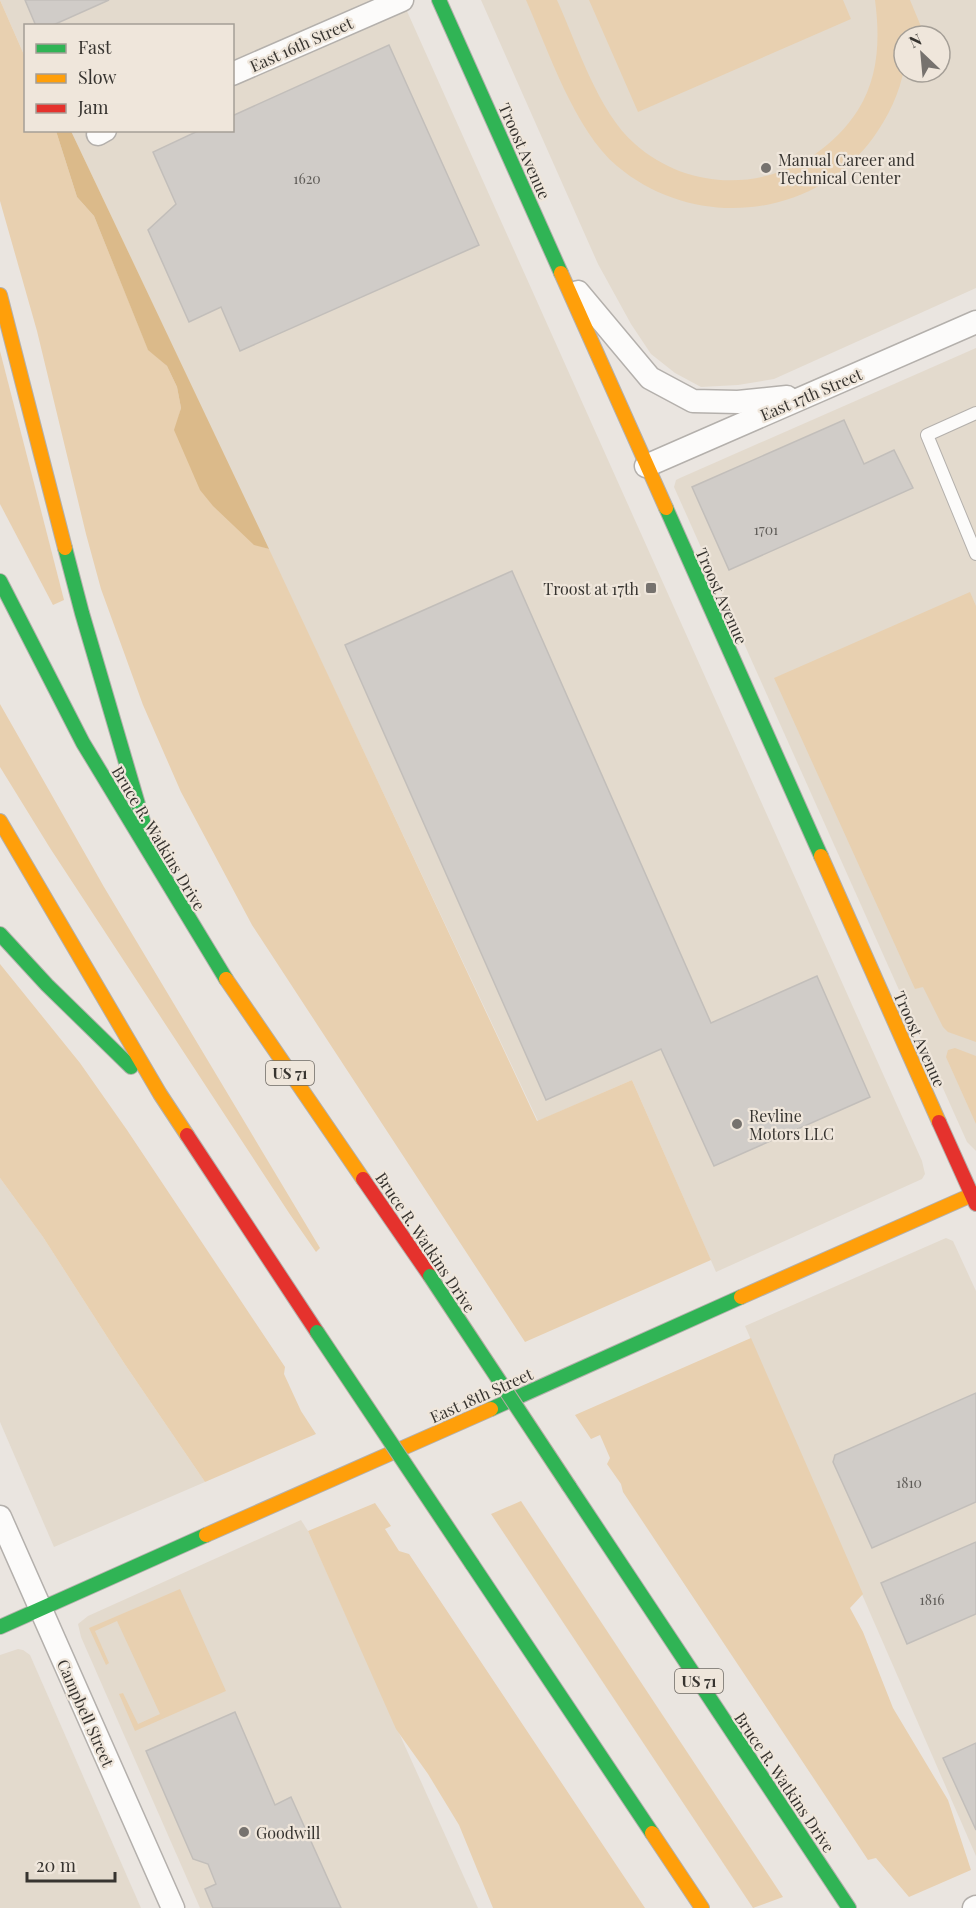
<svg xmlns="http://www.w3.org/2000/svg" width="976" height="1908" viewBox="0 0 976 1908" font-family="'Playfair Display',serif">
<rect width="100%" height="100%" fill="#eae5e0"/>
<g fill="#e3dacd" fill-rule="evenodd">
<polygon points="0,0 402,0 922,1161 925,1174 922,1179 716,1272 632,1080 538,1121 71,131 232,130 232,26 26,26 25,57"/>
<path d="M 481,0 L 976,0 L 976,288 L 774,379 L 738,385 L 701,387 L 675,373 L 651,354 L 631,324 L 598,264 ZM 904,36 L 940,36 L 940,72 L 904,72 Z"/>
<polygon points="976,348 976,1151 967,1142 674,487 676,480 680,478"/>
<polygon points="0,1178 43,1237 124,1363 205,1482 54,1547 0,1422"/>
<polygon points="946,1238 953,1241 976,1291 976,1856 745,1326"/>
<polygon points="301,1520 308,1531 478,1908 200,1908 81,1637 78,1624 88,1616"/>
<polygon points="18,1649 23,1650 30,1655 141,1908 0,1908 0,1655"/>
</g>
<g fill="#e8d0b0">
<polygon points="0,0 25,57 26,130 56,131 77,197 94,216 148,349 167,366 177,387 181,408 175,430 240,530 254,544 269,549 537,1121 632,1080 711,1260 525,1342 252,925 181,792 143,705 101,589 86,534 37,331 0,201"/>
<path d="M 526,0 L 557,0 C 577,44 598,112 635,144 C 704,205 809,186 858,110 C 879,77 880,38 875,0 L 910,0 L 925,36 L 904,36 C 904,46 905,58 904,68 C 900,93 888,117 873,138 C 813,220 694,231 617,166 C 575,131 548,50 526,0 Z"/>
<polygon points="589,0 843,0 851,19 638,112"/>
<polygon points="0,351 64,600 53,605 0,504"/>
<polygon points="970,592 976,606 976,1042 948,1032 943,1027 923,987 915,989 774,678"/>
<polygon points="0,704 104,887 320,1248 316,1252 289,1213 50,848 0,767"/>
<polygon points="0,964 80,1063 127,1130 285,1367 284,1374 301,1411 316,1434 205,1482 124,1363 43,1237 0,1178"/>
<polygon points="955,1048 976,1056 976,1124 946,1057 948,1050"/>
<polygon points="751,1338 863,1594 850,1608 863,1632 893,1708 948,1800 971,1870 909,1897 876,1858 868,1860 623,1492 621,1484 607,1464 610,1458 600,1435 591,1439 575,1415"/>
<polygon points="521,1501 783,1897 753,1908 491,1514"/>
<polygon points="375,1503 391,1526 385,1529 399,1551 409,1554 645,1908 493,1908 459,1825 428,1774 396,1729 308,1531"/>
<polygon points="180,1589 226,1691 135,1731 119,1694 123,1693 138,1724 160,1714 117,1621 95,1631 109,1663 106,1665 89,1628"/>
</g>
<polygon fill="#dbba8a" points="56,131 71,131 269,549 254,545 213,506 200,490 174,430 181,408 177,387 167,366 148,350 94,216 77,197"/>
<g fill="#d0ccc8" stroke="#c2beba" stroke-width="1.5">
<polygon points="25,0 109,0 51,26 36,26"/>
<polygon points="389,45 479,245 240,351 221,307 189,322 148,230 176,204 153,152 200,130 232,130 232,116"/>
<polygon points="844,420 864,464 894,450 913,488 729,570 692,487"/>
<polygon points="512,571 711,1023 817,976 870,1097 714,1166 661,1049 546,1100 345,645"/>
<polygon points="976,1393 976,1502 872,1548 833,1462 835,1455"/>
<polygon points="976,1542 976,1614 907,1644 881,1583"/>
<polygon points="235,1712 275,1805 291,1797 341,1908 213,1908 205,1889 216,1884 208,1864 193,1859 146,1751"/>
<polygon points="976,1743 976,1830 943,1758"/>
</g>
<g fill="none" stroke-linecap="round" stroke-linejoin="round">
<g stroke="#b4b0ac" stroke-width="14">
<polyline id="lane" points="976,413 927,435 976,554"/>
</g>
<g stroke="#b4b0ac" stroke-width="25">
<g id="street">
<polyline points="232,74 402,0"/>
<polyline points="98,134 105,130"/>
<polyline points="578,292 650,378 693,401 738,402 787,397"/>
<polyline points="646,466 976,322"/>
<polyline points="0,1517 173,1908"/>
<polyline points="974,1908 976,1907"/>
</g>
</g>
<g stroke="#b4b0ac" stroke-width="16">
<g id="fast">
<polyline points="439,0 561,273"/>
<polyline points="666,508 821,856"/>
<polyline points="65,548 82,613 143,821"/>
<polyline points="0,581 83,743 226,979"/>
<polyline points="0,934 47,985 131,1067"/>
<polyline points="491,1409 741,1297"/>
<polyline points="569,1486 849,1908"/>
<polyline points="472,1564 652,1833"/>
<polyline points="0,1627 206,1535"/>
</g>
</g>
<g stroke="#b4b0ac" stroke-width="16">
<g id="slow">
<polyline points="561,273 666,508"/>
<polyline points="0,295 65,548"/>
<polyline points="0,821 160,1094 187,1135"/>
<polyline points="821,856 939,1122"/>
<polyline points="226,979 363,1179"/>
<polyline points="741,1297 976,1193"/>
<polyline points="206,1535 491,1409"/>
<polyline points="652,1833 702,1908"/>
</g>
</g>
<g stroke="#b4b0ac" stroke-width="16">
<g id="jam">
<polyline points="939,1122 976,1204"/>
<polyline points="187,1135 317,1332"/>
<polyline points="363,1179 430,1276"/>
</g>
</g>
<use href="#lane" stroke="#fcfbfa" stroke-width="12"/>
<use href="#street" stroke="#fcfbfa" stroke-width="22"/>
<use href="#fast" stroke="#30b455" stroke-width="14"/>
<use href="#slow" stroke="#ff9f0a" stroke-width="14"/>
<use href="#jam" stroke="#e5322d" stroke-width="14"/>
<g stroke="#b6ada3" stroke-width="16" stroke-linecap="butt">
<g id="fast-bridge">
<polyline points="430,1276 569,1486"/>
<polyline points="317,1332 472,1564"/>
</g>
</g>
<use href="#fast-bridge" stroke="#30b455" stroke-width="14"/>
</g>
<g fill="#76726e" stroke="#efe6db" stroke-width="2">
<circle cx="766" cy="168" r="6"/>
<rect x="645" y="582" width="12" height="12" rx="3"/>
<circle cx="737" cy="1124" r="6"/>
<circle cx="244" cy="1832" r="6"/>
</g>
<g text-anchor="middle" dominant-baseline="central" stroke-width="4.5" stroke-linejoin="round" paint-order="stroke">
<g font-size="14" fill="#5f5c58">
<text x="307" y="178">1620</text>
<text x="766" y="529">1701</text>
<text x="909" y="1482">1810</text>
<text x="932" y="1599">1816</text>
</g>
<g fill="#efe6db" stroke="#6e6963" stroke-width="1.5">
<rect x="266" y="1061" width="48" height="24" rx="4.5"/>
<rect x="675" y="1669" width="48" height="24" rx="4.5"/>
</g>
<g font-size="15" font-weight="bold" fill="#373430">
<text x="290" y="1073">US 71</text>
<text x="699" y="1681">US 71</text>
</g>
<g font-size="16" fill="#373430" stroke="#efe6db">
<text transform="translate(301 44) rotate(-24)">East 16th Street</text>
<text transform="translate(525 151) rotate(66)">Troost Avenue</text>
<text transform="translate(811 394) rotate(-23)">East 17th Street</text>
<text transform="translate(722 596) rotate(66)">Troost Avenue</text>
<text transform="translate(159 838) rotate(59)">Bruce R. Watkins Drive</text>
<text transform="translate(920 1039) rotate(66)">Troost Avenue</text>
<text transform="translate(426 1242) rotate(56)">Bruce R. Watkins Drive</text>
<text transform="translate(481 1395) rotate(-24)">East 18th Street</text>
<text transform="translate(86 1713) rotate(66)">Campbell Street</text>
<text transform="translate(785 1782) rotate(56)">Bruce R. Watkins Drive</text>
</g>
<g font-size="16" fill="#373430" stroke="#efe6db" text-anchor="start">
<text x="778" y="159">Manual Career and<tspan x="778" dy="18">Technical Center</tspan></text>
<text x="639" y="588" text-anchor="end">Troost at 17th</text>
<text x="749" y="1115">Revline<tspan x="749" dy="18">Motors LLC</tspan></text>
<text x="256" y="1832">Goodwill</text>
</g>
</g>
<rect x="24" y="24" width="210" height="108" fill="#efe6db" stroke="#a59f97" stroke-width="1.5"/>
<rect x="36" y="44" width="30" height="9" fill="#30b455" stroke="#a59f97" stroke-width="1.5"/>
<text x="78" y="54" font-size="18" fill="#373430">Fast</text>
<rect x="36" y="74" width="30" height="9" fill="#ff9f0a" stroke="#a59f97" stroke-width="1.5"/>
<text x="78" y="84" font-size="18" fill="#373430">Slow</text>
<rect x="36" y="104" width="30" height="9" fill="#e5322d" stroke="#a59f97" stroke-width="1.5"/>
<text x="78" y="114" font-size="18" fill="#373430">Jam</text>
<g transform="translate(922 54) rotate(334)"><circle r="28" fill="#efe6db" stroke="#a59f97" stroke-width="1.5"/>
<path d="M0-4.5L10 22L0 15L-10 22Z" fill="#76726e"/>
<text y="-9" font-size="16" font-weight="bold" text-anchor="middle" fill="#373430">N</text>
</g>
<path d="M27 1872v9h88v-9" fill="none" stroke="#373430" stroke-width="3"/>
<text x="36" y="1872" font-size="18" fill="#373430" stroke="#efe6db" stroke-width="4.5" paint-order="stroke">20 m</text>
</svg>
